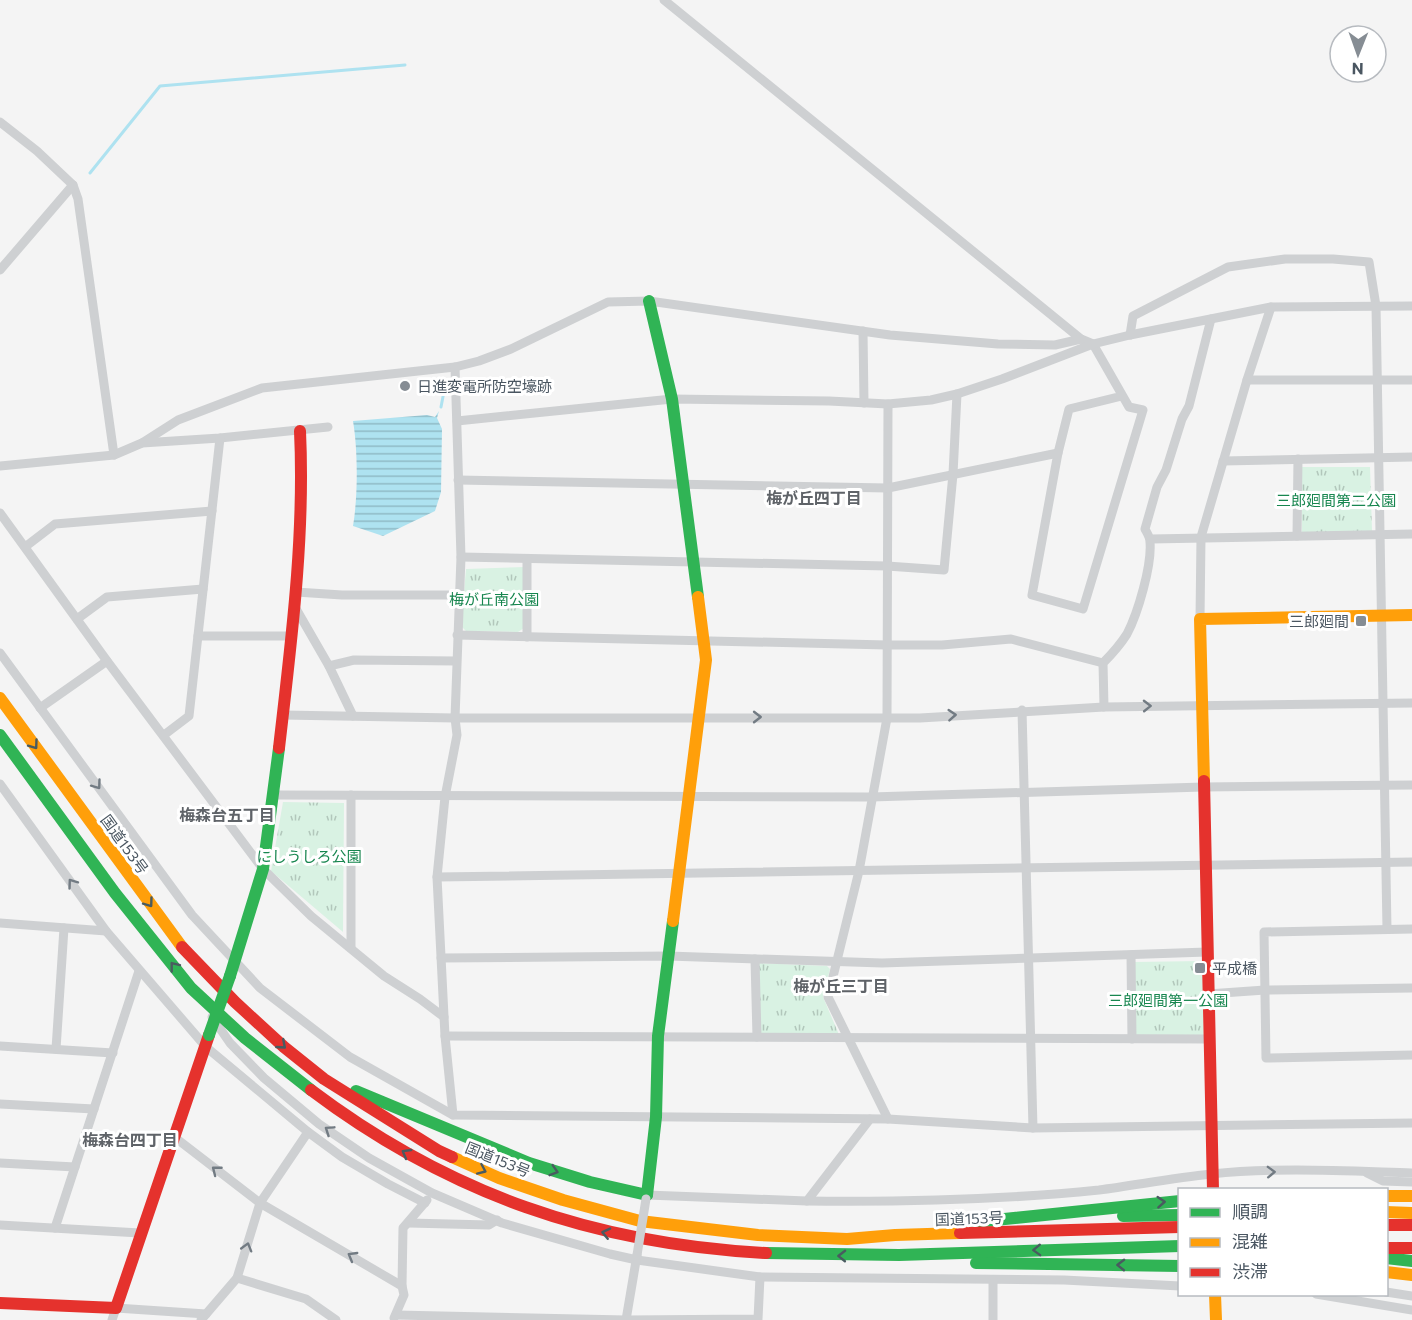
<svg xmlns="http://www.w3.org/2000/svg" width="1412" height="1320" viewBox="0 0 1412 1320" font-family="Commissioner,'Noto Sans JP',sans-serif">
<defs>
<pattern id="park-tufts" width="24" height="20" patternUnits="userSpaceOnUse" patternTransform="scale(1.5)"><rect width="24" height="20" fill="#d9f2e3"/><path d="M3 7l-1-3M5 7V3M7 7l1-3M15 17l-1-3M17 17v-4M19 17l1-3" fill="none" stroke="#b2c7bb"/></pattern>
<pattern id="water-rules" width="6" height="5" patternUnits="userSpaceOnUse" patternTransform="scale(1.5)"><rect width="6" height="5" fill="#aee2f0"/><path d="M0 2.5h6" fill="none" stroke="#90bac6"/></pattern>
</defs>
<rect width="100%" height="100%" fill="#f4f4f4"/>
<g fill="url(#park-tufts)">
<polygon points="1301,467 1370,467 1372,531 1302,533"/>
<polygon points="525,567 524,628 518,632 466,631 461,626 466,569"/>
<polygon points="283,802 344,803 343,932 271,871"/>
<polygon points="1202,961 1204,1037 1134,1037 1133,962"/>
<polygon points="758,963 827,966 830,969 823,997 840,1037 759,1035"/>
</g>
<path fill="url(#water-rules)" d="M 439,411 L 437,418 L 442,429 L 441,492 L 435,511 L 383,536 L 353,526 C 358,497 358,450 353,421 L 427,415 L 435,417 Z"/>
<g fill="none" stroke-linecap="round" stroke-linejoin="round">
<g stroke="#aee2f0" stroke-width="3">
<polyline points="90,173 160,86 405,65"/>
<polyline points="441,407 446,381"/>
</g>
<g stroke="#ced0d2" stroke-width="9">
<polyline points="664,0 1081,339 1093,344 1129,407 1143,410 1083,609 1032,595 1058,453 1069,409 1122,396"/>
<polyline points="0,122 37,151 73,185 78,199 114,455"/>
<polyline points="0,270 73,185"/>
<polyline points="863,331 864,403"/>
<polyline points="1130,335 1133,316 1228,267 1285,259 1333,259 1369,262 1376,306 1387,929"/>
<polyline points="1247,380 1412,380"/>
<polyline points="888,404 887,718 859,871 828,997 888,1119"/>
<polyline points="457,421 672,399 829,401 888,404 931,400 957,394 1002,379 1093,344 1130,335 1271,307 1412,306"/>
<polyline points="142,443 178,420 262,388 455,367 479,361 511,349 608,302 649,301 890,335 998,344 1055,345 1081,339"/>
<polyline points="1223,461 1412,457"/>
<polyline points="0,466 114,455 142,443 220,438 328,427"/>
<polyline points="458,480 888,488 1058,453"/>
<polyline points="0,513 107,661 263,869 311,916 384,976 420,999 444,1017"/>
<polyline points="1297,536 1298,459"/>
<polyline points="1151,539 1412,534"/>
<polyline points="25,547 55,524 212,511"/>
<polyline points="461,557 887,566 944,570 953,474 957,394"/>
<polyline points="296,592 342,595 459,595"/>
<polyline points="295,607 329,666 353,716"/>
<polyline points="77,619 107,597 203,589"/>
<polyline points="1200,619 1201,537 1247,380 1271,307"/>
<polyline points="457,635 887,645 942,645 1011,639 1103,663"/>
<polyline points="198,636 292,636"/>
<polyline points="527,637 527,560"/>
<polyline points="0,653 192,915 260,988 350,1057 453,1115 888,1119 1033,1128 1412,1123"/>
<polyline points="329,666 354,660 456,661"/>
<path d="M 1104,707 L 1103,663 C 1112,654 1120,645 1127,634 C 1138,613 1152,565 1150,542 C 1150,537 1147,533 1145,529 L 1157,487 L 1166,470 L 1182,419 L 1189,406 L 1211,319"/>
<polyline points="40,708 107,661"/>
<polyline points="1022,710 1033,1128"/>
<polyline points="282,715 455,718 920,718 1104,707 1412,703"/>
<polyline points="164,735 189,716 220,438"/>
<polyline points="0,784 106,931 206,1047 308,1132 342,1157 388,1184 425,1203"/>
<polyline points="274,795 871,797 1203,787 1412,785"/>
<polyline points="437,877 1412,862"/>
<polyline points="0,923 106,931"/>
<polyline points="1412,929 1264,932 1266,1058 1412,1055"/>
<polyline points="351,948 351,795"/>
<polyline points="1131,955 1132,1039"/>
<polyline points="441,958 668,956 882,963 1207,952"/>
<polyline points="755,959 757,1037"/>
<polyline points="1208,994 1265,990 1412,988"/>
<polyline points="212,1017 230,1043 264,1078 319,1124 369,1158 432,1193 502,1223 610,1254 637,1260 760,1277 1064,1280 1180,1286"/>
<polyline points="445,1036 1209,1039"/>
<polyline points="0,1046 113,1053"/>
<polyline points="56,1049 64,928"/>
<polyline points="0,1104 94,1109"/>
<polyline points="453,1115 445,1036 437,877 445,797 457,735 455,718 461,557 455,367"/>
<polyline points="173,1136 260,1203 402,1286"/>
<polyline points="0,1163 75,1167"/>
<polyline points="1367,1173 1383,1181 1412,1182"/>
<polyline points="646,1199 647,1195 807,1201 870,1119"/>
<path d="M 807,1201 C 905,1202 1002,1200 1099,1190 C 1136,1185 1174,1178 1211,1174 C 1278,1167 1346,1171 1412,1173"/>
<polyline points="409,1223 489,1225 497,1220"/>
<polyline points="0,1225 140,1233"/>
<polyline points="55,1228 139,971"/>
<polyline points="237,1278 306,1299 336,1320"/>
<polyline points="1386,1292 1412,1296"/>
<polyline points="1316,1294 1412,1310"/>
<polyline points="396,1315 626,1320 758,1319 760,1277"/>
<polyline points="394,1318 404,1295 402,1286 403,1228 427,1200"/>
<polyline points="112,1320 116,1308 206,1314"/>
<polyline points="201,1320 237,1278 260,1203 308,1132"/>
<polyline points="626,1320 637,1255"/>
<polyline points="993,1320 993,1280"/>
</g>
<g stroke="#30b455" stroke-width="12">
<polyline points="649,301 672,399 698,597"/>
<polyline points="0,735 115,893 191,988 245,1038 311,1090"/>
<polyline points="230,976 263,869 279,748"/>
<polyline points="356,1091 529,1163 590,1182 647,1195"/>
<polyline points="647,1195 656,1117 658,1036 673,921"/>
<polyline points="1123,1216 1180,1215"/>
<polyline points="966,1223 1180,1201"/>
<polyline points="766,1253 899,1255 1180,1246"/>
<polyline points="1386,1258 1412,1261"/>
<polyline points="976,1263 1180,1266"/>
</g>
<g stroke="#ff9f0a" stroke-width="12">
<polyline points="0,698 182,947"/>
<polyline points="1204,781 1200,619 1412,615"/>
<polyline points="673,921 706,660 698,597"/>
<polyline points="452,1157 499,1178 563,1200 640,1221 758,1235 847,1239 895,1235 960,1233"/>
<polyline points="1386,1196 1412,1196"/>
<polyline points="1386,1212 1412,1213"/>
<polyline points="1386,1272 1412,1275"/>
<polyline points="1215,1294 1216,1320"/>
</g>
<g stroke="#e5322d" stroke-width="12">
<path d="M 279,748 C 291,643 305,537 300,431"/>
<polyline points="1204,781 1213,1190"/>
<polyline points="182,947 235,1002 284,1047 324,1079 439,1151 452,1157"/>
<path d="M 311,1090 C 449,1194 594,1244 766,1253"/>
<polyline points="1386,1225 1412,1225"/>
<polyline points="960,1233 1180,1227"/>
<polyline points="1386,1248 1412,1248"/>
<polyline points="0,1303 116,1308 209,1035"/>
</g>
<polyline stroke="#ced0d2" stroke-width="9" points="637,1255 646,1199"/>
<polyline stroke="#30b455" stroke-width="12" points="209,1035 230,976"/>
</g>
<defs><path id="oneway-chevron" d="M-2-3.5L2.5 0L-2 3.5" fill="none" stroke-width="1.6" stroke-linecap="round" stroke-linejoin="round" transform="scale(1.5)"/></defs>
<g stroke="#727b83">
<use href="#oneway-chevron" transform="translate(1147 706) rotate(-1)"/>
<use href="#oneway-chevron" transform="translate(952 715) rotate(-4)"/>
<use href="#oneway-chevron" transform="translate(757 717)"/>
<use href="#oneway-chevron" transform="translate(97 785) rotate(54)"/>
<use href="#oneway-chevron" transform="translate(72 883) rotate(-126)"/>
<use href="#oneway-chevron" transform="translate(329 1130) rotate(-146)"/>
<use href="#oneway-chevron" transform="translate(216 1170) rotate(-142)"/>
<use href="#oneway-chevron" transform="translate(1271 1172) rotate(-2)"/>
<use href="#oneway-chevron" transform="translate(247 1247) rotate(-74)"/>
<use href="#oneway-chevron" transform="translate(352 1256) rotate(-150)"/>
</g>
<g stroke="#495b60">
<use href="#oneway-chevron" transform="translate(34 745) rotate(54)"/>
<use href="#oneway-chevron" transform="translate(149 903) rotate(54)"/>
<use href="#oneway-chevron" transform="translate(174 966) rotate(-128)"/>
<use href="#oneway-chevron" transform="translate(282 1045) rotate(41)"/>
<use href="#oneway-chevron" transform="translate(406 1153) rotate(-150)"/>
<use href="#oneway-chevron" transform="translate(482 1170) rotate(24)"/>
<use href="#oneway-chevron" transform="translate(554 1171) rotate(17)"/>
<use href="#oneway-chevron" transform="translate(1161 1202) rotate(-4)"/>
<use href="#oneway-chevron" transform="translate(606 1233) rotate(-167)"/>
<use href="#oneway-chevron" transform="translate(1037 1250) rotate(178)"/>
<use href="#oneway-chevron" transform="translate(842 1256) rotate(-179)"/>
<use href="#oneway-chevron" transform="translate(1121 1265) rotate(-179)"/>
</g>
<g fill="#868d94" stroke="#fff" stroke-width="2">
<circle cx="405" cy="386" r="6"/>
<rect x="1355" y="615" width="12" height="12" rx="3"/>
<rect x="1194" y="962" width="12" height="12" rx="3"/>
</g>
<g text-anchor="middle" dominant-baseline="central" stroke-width="6" stroke-linejoin="round" paint-order="stroke">
<g font-size="15" fill="#4a5661" stroke="#fff" text-anchor="start">
<text x="417" y="386">日進変電所防空壕跡</text>
<text x="1349" y="621" text-anchor="end">三郎廻間</text>
<text x="1212" y="968">平成橋</text>
</g>
<g font-size="15" fill="#17864f" stroke="#fff">
<text x="1336" y="500">三郎廻間第二公園</text>
<text x="494" y="599">梅が丘南公園</text>
<text x="309" y="856">にしうしろ公園</text>
<text x="1168" y="1000">三郎廻間第一公園</text>
</g>
<g font-size="15" fill="#4a5661" stroke="#fff">
<text transform="translate(125 844) rotate(54)">国道153号</text>
<text transform="translate(498 1159) rotate(22)">国道153号</text>
<text transform="translate(969 1218) rotate(-2)">国道153号</text>
</g>
<g font-size="16" font-weight="bold" fill="#5f6368" stroke="#fff">
<text x="814" y="497">梅が丘四丁目</text>
<text x="227" y="814">梅森台五丁目</text>
<text x="841" y="985">梅が丘三丁目</text>
<text x="130" y="1139">梅森台四丁目</text>
</g>
</g>
<rect x="1178" y="1188" width="210" height="108" fill="#ffffff" stroke="#b7bbc0" stroke-width="1.5"/>
<rect x="1190" y="1208" width="30" height="9" fill="#30b455" stroke="#b7bbc0" stroke-width="1.5"/>
<text x="1232" y="1218" font-size="18" fill="#4a5661">順調</text>
<rect x="1190" y="1238" width="30" height="9" fill="#ff9f0a" stroke="#b7bbc0" stroke-width="1.5"/>
<text x="1232" y="1248" font-size="18" fill="#4a5661">混雑</text>
<rect x="1190" y="1268" width="30" height="9" fill="#e5322d" stroke="#b7bbc0" stroke-width="1.5"/>
<text x="1232" y="1278" font-size="18" fill="#4a5661">渋滞</text>
<g transform="translate(1358 54) rotate(181)"><circle r="28" fill="#ffffff" stroke="#b7bbc0" stroke-width="1.5"/>
<path d="M0-4.5L10 22L0 15L-10 22Z" fill="#868d94"/>
<text y="-9" font-size="16" font-weight="bold" text-anchor="middle" fill="#4a5661">N</text>
</g>
</svg>
